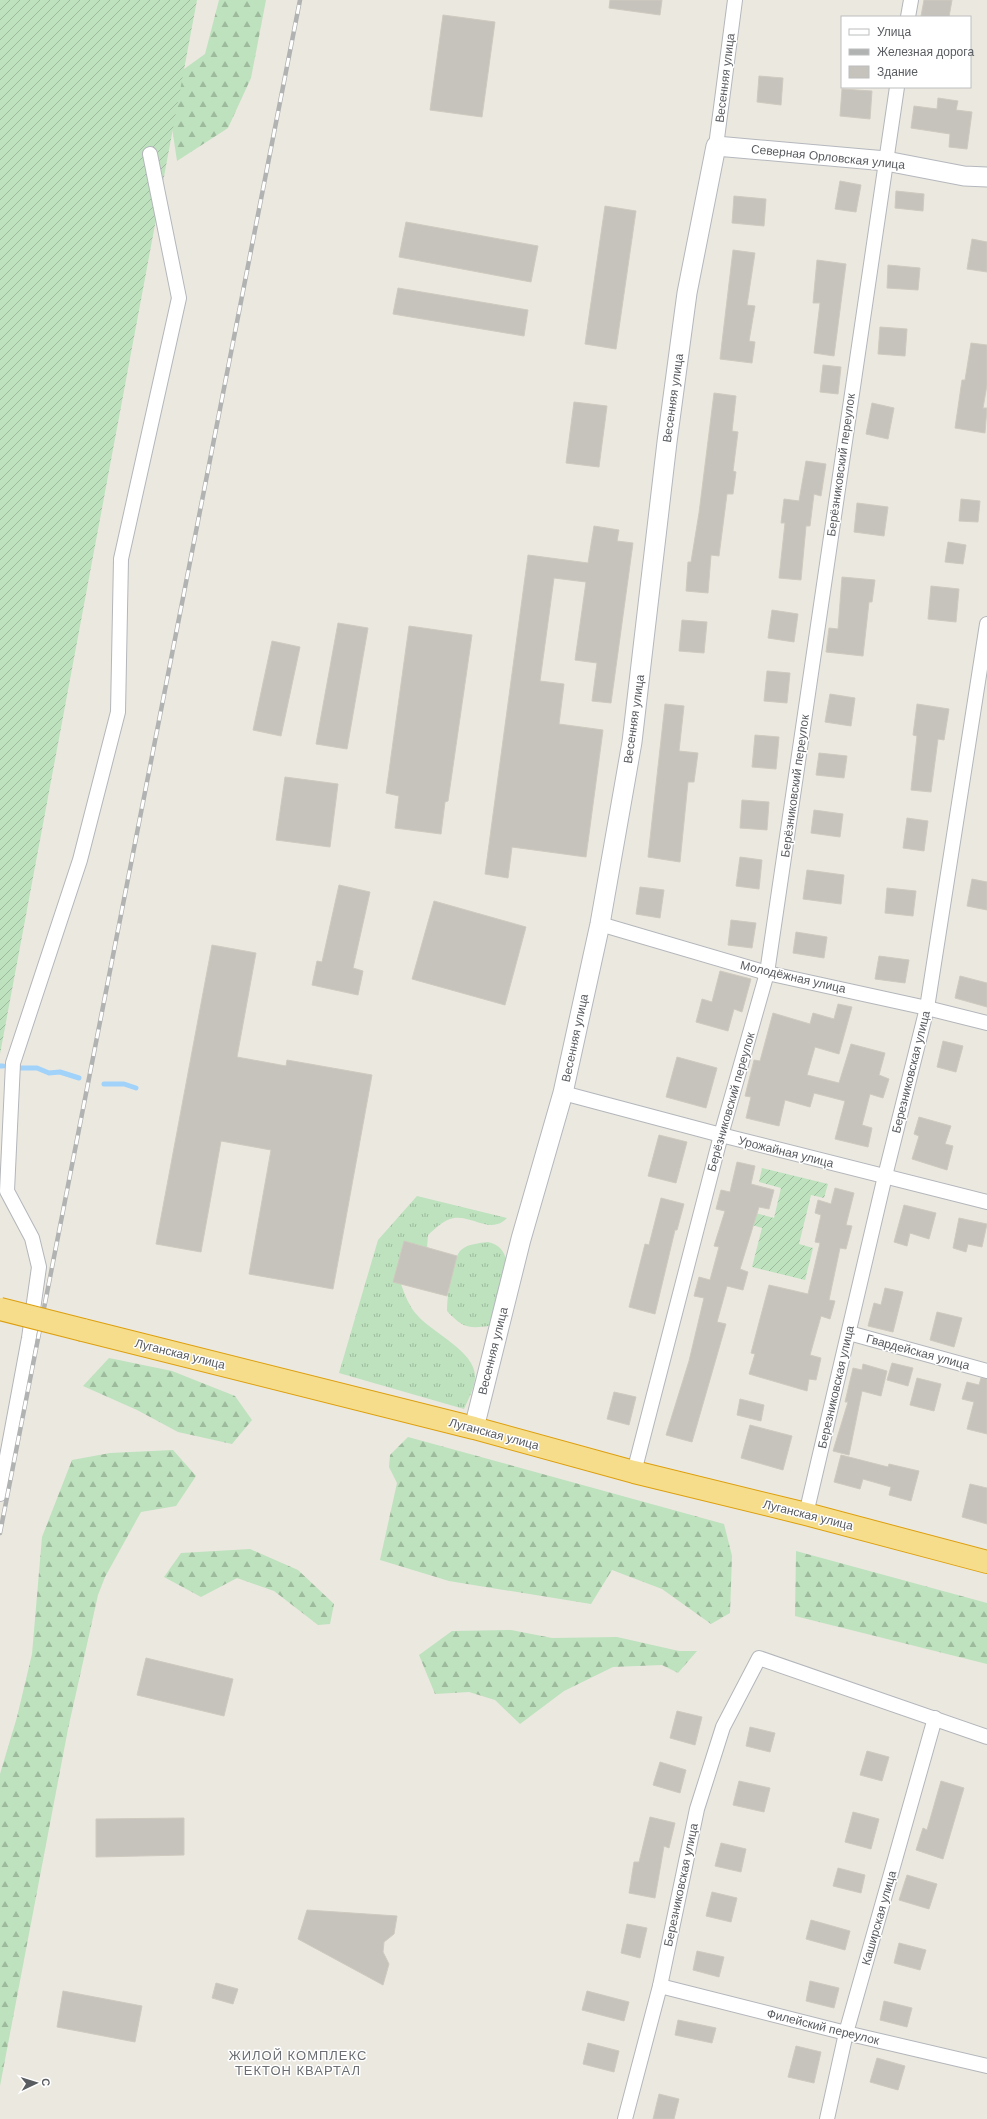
<svg xmlns="http://www.w3.org/2000/svg" width="987" height="2119" viewBox="0 0 987 2119" font-family="Arial,sans-serif">
<defs>
<pattern id="grass-tufts" width="24" height="20" patternUnits="userSpaceOnUse"><rect width="24" height="20" fill="#bde2bd"/><path d="M3 7l-1-3M5 7V3M7 7l1-3M15 17l-1-3M17 17v-4M19 17l1-3" fill="none" stroke="#9dba9d"/></pattern>
<pattern id="forest-firs" width="22" height="20" patternUnits="userSpaceOnUse"><rect width="22" height="20" fill="#bde2bd"/><path d="M5 1l3.5 6h-7zM16 11l3.5 6h-7z" fill="#9dba9d"/></pattern>
<pattern id="garden-furrows" width="10" height="10" patternUnits="userSpaceOnUse"><rect width="10" height="10" fill="#bde2bd"/><path d="M-1 1l2-2M0 10L10 0M9 11l2-2" fill="none" stroke="#9dba9d"/></pattern>
</defs>
<rect width="100%" height="100%" fill="#ebe8e0"/>
<g fill="url(#grass-tufts)">
<path d="M 417,1196 L 507,1218 C 491,1235 472,1215 454,1218 C 443,1220 436,1228 428,1235 L 427,1248 L 401,1284 C 405,1295 409,1307 418,1316 C 433,1333 476,1352 475,1377 C 475,1387 468,1400 464,1409 L 339,1373 L 378,1240 Z"/>
<path d="M 488,1242 C 500,1245 503,1250 507,1261 L 489,1326 C 467,1329 462,1327 447,1311 C 447,1298 451,1260 461,1250 C 468,1244 479,1243 488,1242 Z"/>
</g>
<g fill="url(#forest-firs)">
<polygon points="219,0 266,0 251,78 228,128 177,161 171,121 177,74 205,54"/>
<polygon points="109,1358 172,1371 235,1396 252,1420 232,1444 178,1432 137,1410 83,1386"/>
<polygon points="408,1437 724,1524 732,1556 730,1613 711,1624 662,1589 612,1570 591,1604 449,1581 380,1560 397,1483 389,1467 390,1455"/>
<polygon points="173,1450 196,1476 176,1506 141,1512 105,1577 98,1595 68,1729 0,2086 0,1774 17,1717 32,1654 42,1537 72,1460 110,1453"/>
<polygon points="250,1549 298,1570 334,1604 330,1624 318,1625 274,1591 237,1578 201,1597 164,1577 181,1553"/>
<polygon points="796,1551 987,1603 987,1664 795,1616"/>
<polygon points="511,1630 552,1638 617,1637 679,1651 697,1651 678,1673 662,1665 613,1667 564,1691 520,1724 495,1700 469,1692 435,1694 419,1655 452,1631"/>
</g>
<g fill="url(#garden-furrows)">
<polygon points="0,0 197,0 0,1054"/>
<polygon points="762,1168 828,1184 824,1198 811,1195 799,1244 813,1248 805,1280 752,1267 762,1228 752,1225 755,1213 774,1218 781,1188 759,1182"/>
</g>
<g fill="none" stroke-linecap="round" stroke-linejoin="round">
<g stroke="#a1d2f9" stroke-width="5">
<polyline points="0,1066 3,1066"/>
<polyline points="20,1068 37,1068 49,1073 60,1072 79,1078"/>
<polyline points="104,1084 124,1084 136,1088"/>
</g>
</g>
<g fill="#c6c3bd" stroke="#cfcabf">
<polygon points="610,0 662,0 660,15 609,8"/>
<polygon points="924,0 952,0 949,17 921,16"/>
<polygon points="443,15 495,22 482,117 430,110"/>
<polygon points="759,76 783,78 781,105 757,102"/>
<polygon points="842,89 872,91 870,119 840,116"/>
<polygon points="938,98 958,101 956,110 972,112 967,149 949,147 950,134 911,128 914,106 937,109"/>
<polygon points="840,181 861,185 856,212 835,209"/>
<polygon points="896,191 924,194 923,211 895,208"/>
<polygon points="734,196 766,199 764,226 732,223"/>
<polygon points="605,206 636,211 616,349 585,344"/>
<polygon points="406,222 538,246 531,282 399,257"/>
<polygon points="972,239 987,242 987,272 967,269"/>
<polygon points="733,250 755,253 747,305 755,306 749,341 755,342 752,363 720,359"/>
<polygon points="817,260 846,264 834,356 814,353 820,303 813,303"/>
<polygon points="888,265 920,268 918,290 887,288"/>
<polygon points="398,288 528,310 524,336 393,314"/>
<polygon points="880,327 907,329 905,356 878,354"/>
<polygon points="971,343 987,345 987,385 983,408 987,408 985,433 955,428 962,380 965,380"/>
<polygon points="823,365 841,367 838,394 820,392"/>
<polygon points="714,393 736,396 732,431 738,432 733,471 736,472 733,494 727,494 719,556 711,555 708,593 686,591 688,562 691,562 699,513"/>
<polygon points="574,402 607,406 599,467 566,463"/>
<polygon points="872,403 894,408 888,439 866,434"/>
<polygon points="806,461 826,464 821,496 814,494 810,526 806,526 801,580 779,578 785,523 781,523 784,499 799,501"/>
<polygon points="961,499 980,501 978,522 959,521"/>
<polygon points="857,503 888,507 884,536 854,532"/>
<polygon points="594,526 619,530 617,541 633,543 611,703 592,701 597,663 575,660 586,582 554,578 540,681 564,684 559,724 603,730 586,857 512,847 508,878 485,874 528,555 588,563"/>
<polygon points="948,542 966,545 963,564 945,562"/>
<polygon points="842,577 875,580 872,602 869,602 863,656 826,652 829,628 838,629"/>
<polygon points="931,586 959,589 956,622 928,619"/>
<polygon points="772,610 798,614 794,642 768,638"/>
<polygon points="682,620 707,622 704,653 679,651"/>
<polygon points="338,623 368,628 347,749 316,744"/>
<polygon points="409,626 472,635 448,801 445,802 441,834 395,828 399,796 386,793"/>
<polygon points="272,641 300,647 281,736 253,730"/>
<polygon points="767,671 790,673 787,703 764,701"/>
<polygon points="830,694 855,698 851,726 825,722"/>
<polygon points="665,704 684,706 679,751 698,753 694,782 688,782 680,862 648,857"/>
<polygon points="917,704 949,709 944,740 938,739 931,792 911,790 917,736 913,735"/>
<polygon points="755,735 779,737 776,769 752,767"/>
<polygon points="819,753 847,756 844,778 816,775"/>
<polygon points="285,777 338,784 330,847 276,840"/>
<polygon points="742,800 769,802 767,830 740,828"/>
<polygon points="814,810 843,814 840,837 811,833"/>
<polygon points="907,818 928,821 924,851 903,848"/>
<polygon points="740,857 762,860 759,889 736,886"/>
<polygon points="807,870 844,875 841,904 803,899"/>
<polygon points="972,879 987,882 987,910 967,906"/>
<polygon points="339,885 370,892 353,968 363,971 358,995 312,985 317,961 322,962"/>
<polygon points="640,887 664,890 660,918 636,914"/>
<polygon points="887,888 916,891 913,916 885,913"/>
<polygon points="434,901 526,927 505,1005 412,979"/>
<polygon points="731,920 756,923 752,948 728,945"/>
<polygon points="796,932 827,937 824,958 793,953"/>
<polygon points="212,945 256,953 237,1057 286,1066 287,1060 372,1075 333,1289 249,1274 271,1150 221,1141 201,1252 156,1244"/>
<polygon points="879,956 909,960 905,983 875,979"/>
<polygon points="720,971 751,979 742,1012 734,1009 728,1031 696,1022 702,999 712,1002"/>
<polygon points="960,976 987,983 987,1007 955,998"/>
<polygon points="838,1004 852,1007 839,1054 815,1047 807,1075 839,1083 851,1044 885,1053 879,1075 889,1079 883,1098 870,1094 862,1125 872,1128 868,1147 835,1139 845,1101 814,1093 810,1107 785,1100 779,1126 746,1118 751,1097 745,1096 754,1060 760,1061 773,1013 810,1024 813,1013 834,1019"/>
<polygon points="943,1041 963,1046 956,1072 937,1067"/>
<polygon points="677,1057 717,1068 706,1108 666,1097"/>
<polygon points="919,1117 951,1126 945,1144 953,1146 947,1170 912,1159 919,1136 914,1134"/>
<polygon points="659,1135 687,1142 676,1183 648,1176"/>
<polygon points="737,1162 755,1166 751,1184 774,1190 769,1209 759,1207 740,1269 748,1272 743,1290 727,1286 717,1322 726,1324 692,1442 666,1435 689,1361 704,1298 694,1296 699,1277 710,1280 719,1247 714,1246 725,1211 716,1209 721,1190 730,1192"/>
<polygon points="835,1188 854,1193 846,1225 852,1226 846,1249 840,1248 829,1300 835,1301 830,1319 821,1316 810,1355 821,1358 816,1380 809,1379 807,1391 749,1374 755,1354 751,1353 769,1285 808,1294 820,1243 815,1242 821,1215 815,1213 818,1200 831,1204"/>
<polygon points="661,1198 684,1204 677,1230 675,1230 655,1314 629,1307 645,1244 649,1245"/>
<polygon points="904,1205 936,1213 929,1239 910,1233 907,1246 894,1242"/>
<polygon points="959,1218 987,1224 982,1247 968,1244 966,1252 953,1248"/>
<polygon points="404,1241 457,1256 447,1296 393,1282"/>
<polygon points="885,1288 903,1292 893,1332 868,1326 874,1303 881,1305"/>
<polygon points="937,1312 962,1318 954,1347 930,1340"/>
<polygon points="892,1363 913,1368 908,1386 887,1380"/>
<polygon points="863,1364 887,1371 881,1396 862,1391 849,1455 833,1451 848,1402 845,1402 853,1368 862,1370"/>
<polygon points="917,1378 941,1384 934,1411 910,1405"/>
<polygon points="981,1378 987,1379 987,1434 967,1429 974,1402 962,1399 967,1382 979,1385"/>
<polygon points="614,1392 636,1397 629,1425 607,1419"/>
<polygon points="740,1399 764,1405 761,1421 737,1415"/>
<polygon points="750,1425 792,1436 783,1470 741,1458"/>
<polygon points="841,1455 888,1467 889,1464 919,1471 911,1501 889,1495 891,1487 863,1479 860,1489 834,1482"/>
<polygon points="970,1484 987,1488 987,1524 962,1517"/>
<polygon points="146,1658 233,1679 224,1716 137,1695"/>
<polygon points="677,1711 702,1717 695,1745 670,1738"/>
<polygon points="750,1727 775,1733 770,1752 746,1746"/>
<polygon points="867,1751 889,1757 882,1781 860,1775"/>
<polygon points="660,1762 686,1770 680,1793 653,1785"/>
<polygon points="739,1781 770,1788 764,1812 733,1805"/>
<polygon points="941,1781 964,1788 943,1859 916,1850 923,1828 927,1830"/>
<polygon points="853,1812 879,1819 871,1849 845,1842"/>
<polygon points="650,1817 675,1823 669,1848 664,1846 655,1898 629,1893 634,1862 639,1862"/>
<polygon points="184,1818 184,1855 96,1857 96,1819"/>
<polygon points="721,1843 746,1849 741,1872 715,1866"/>
<polygon points="838,1868 865,1875 861,1893 833,1886"/>
<polygon points="907,1875 937,1884 929,1909 899,1900"/>
<polygon points="712,1892 737,1898 731,1922 706,1916"/>
<polygon points="307,1910 397,1916 394,1934 384,1942 383,1952 389,1964 383,1985 298,1939"/>
<polygon points="811,1920 850,1931 845,1950 806,1939"/>
<polygon points="627,1924 647,1928 640,1958 621,1953"/>
<polygon points="899,1943 926,1950 920,1970 894,1963"/>
<polygon points="697,1951 724,1957 719,1977 693,1970"/>
<polygon points="810,1981 839,1988 834,2008 806,2001"/>
<polygon points="216,1983 238,1989 233,2004 212,1998"/>
<polygon points="63,1991 142,2006 135,2042 57,2027"/>
<polygon points="587,1991 629,2002 624,2021 582,2010"/>
<polygon points="884,2001 912,2008 907,2027 880,2020"/>
<polygon points="678,2020 716,2028 712,2043 675,2035"/>
<polygon points="588,2043 619,2051 614,2072 583,2064"/>
<polygon points="796,2046 821,2052 814,2083 788,2077"/>
<polygon points="877,2058 905,2066 898,2090 870,2082"/>
<polygon points="659,2094 679,2099 674,2119 653,2119"/>
</g>
<g fill="none" stroke-linecap="round" stroke-linejoin="round">
<g stroke="#b3b6ba" stroke-width="16">
<g id="street">
<polyline points="908,17 911,0"/>
<polyline points="716,146 735,0"/>
<polyline points="600,924 767,973 927,1008 987,1023"/>
<polyline points="563,1093 721,1135 987,1202"/>
<polyline points="849,1333 987,1371"/>
<polyline points="634,1472 721,1135 767,973 897,87"/>
<polyline points="0,1494 29,1338 39,1267 32,1238 7,1191 13,1063 80,860 118,712 121,559 179,298 150,154"/>
<polyline points="806,1514 885,1176 927,1008 987,624"/>
<polyline points="660,1986 846,2033 987,2066"/>
<polyline points="625,2119 660,1986 697,1809 723,1727 759,1658 987,1737"/>
<polyline points="827,2119 846,2033 935,1718"/>
</g>
</g>
<g stroke="#b4b7bc" stroke-width="21">
<polyline id="secondary" points="474,1428 521,1239 563,1093 600,924 632,742 667,442 687,293 716,146 886,161 964,176 987,177"/>
</g>
<g stroke="#dd9f0d" stroke-width="24">
<polyline id="highway" points="83,1330 474,1428 634,1472 806,1514 987,1562"/>
</g>
<use href="#street" stroke="#fff" stroke-width="14"/>
<use href="#secondary" stroke="#fff" stroke-width="19"/>
<use href="#highway" stroke="#f6dd8b" stroke-width="22"/>
<g stroke="#b1b2b2" stroke-width="4.5">
<polyline id="rail" points="0,1533 300,0"/>
</g>
<use href="#rail" stroke="#fff" stroke-width="3" stroke-dasharray="9" stroke-linecap="butt"/>
<g stroke="#dd9f0d" stroke-width="24" stroke-linecap="butt">
<polyline id="highway-bridge" points="0,1309 83,1330"/>
</g>
<use href="#highway-bridge" stroke="#f6dd8b" stroke-width="22"/>
</g>
<g text-anchor="middle" dominant-baseline="central" stroke-width="3" stroke-linejoin="round" paint-order="stroke">
<g font-size="12" fill="#595c60" stroke="#fff">
<text transform="translate(725 78) rotate(-83)">Весенняя улица</text>
<text transform="translate(828 157) rotate(6)">Северная Орловская улица</text>
<text transform="translate(673 398) rotate(-82)">Весенняя улица</text>
<text transform="translate(841 465) rotate(-82)">Берёзниковский переулок</text>
<text transform="translate(634 719) rotate(-82)">Весенняя улица</text>
<text transform="translate(795 786) rotate(-82)">Берёзниковский переулок</text>
<text transform="translate(793 977) rotate(13)">Молодёжная улица</text>
<text transform="translate(575 1038) rotate(-78)">Весенняя улица</text>
<text transform="translate(911 1072) rotate(-76)">Березниковская улица</text>
<text transform="translate(731 1102) rotate(-74)">Берёзниковский переулок</text>
<text transform="translate(786 1152) rotate(14)">Урожайная улица</text>
<text transform="translate(493 1351) rotate(-76)">Весенняя улица</text>
<text transform="translate(918 1352) rotate(15)">Гвардейская улица</text>
<text transform="translate(180 1354) rotate(14)">Луганская улица</text>
<text transform="translate(836 1387) rotate(-77)">Березниковская улица</text>
<text transform="translate(494 1434) rotate(15)">Луганская улица</text>
<text transform="translate(808 1515) rotate(14)">Луганская улица</text>
<text transform="translate(681 1885) rotate(-78)">Березниковская улица</text>
<text transform="translate(879 1918) rotate(-74)">Каширская улица</text>
<text transform="translate(823 2027) rotate(14)">Филейский переулок</text>
</g>
<g font-size="13" letter-spacing="1" fill="#6a6e72" stroke="#fff">
<text x="298" y="2055">ЖИЛОЙ КОМПЛЕКС<tspan x="298" dy="15">ТЕКТОН КВАРТАЛ</tspan></text>
</g>
</g>
<rect x="841" y="16" width="130" height="72" fill="#ffffff" stroke="#bdbebf"/>
<rect x="849" y="29" width="20" height="6" fill="#ffffff" stroke="#bdbebf"/>
<text x="877" y="36" font-size="12" fill="#595c60">Улица</text>
<rect x="849" y="49" width="20" height="6" fill="#b1b2b2" stroke="#bdbebf"/>
<text x="877" y="56" font-size="12" fill="#595c60">Железная дорога</text>
<rect x="849" y="66" width="20" height="12" fill="#c6c3bd" stroke="#bdbebf"/>
<text x="877" y="76" font-size="12" fill="#595c60">Здание</text>
<g transform="translate(36 2083) rotate(86)" stroke="#ffffff" stroke-width="3" paint-order="stroke">
<path d="M0-3L7 15L0 10L-7 15Z" fill="#595c60"/>
<text y="-6" font-size="11" font-weight="bold" text-anchor="middle" fill="#595c60">С</text>
</g>
</svg>
